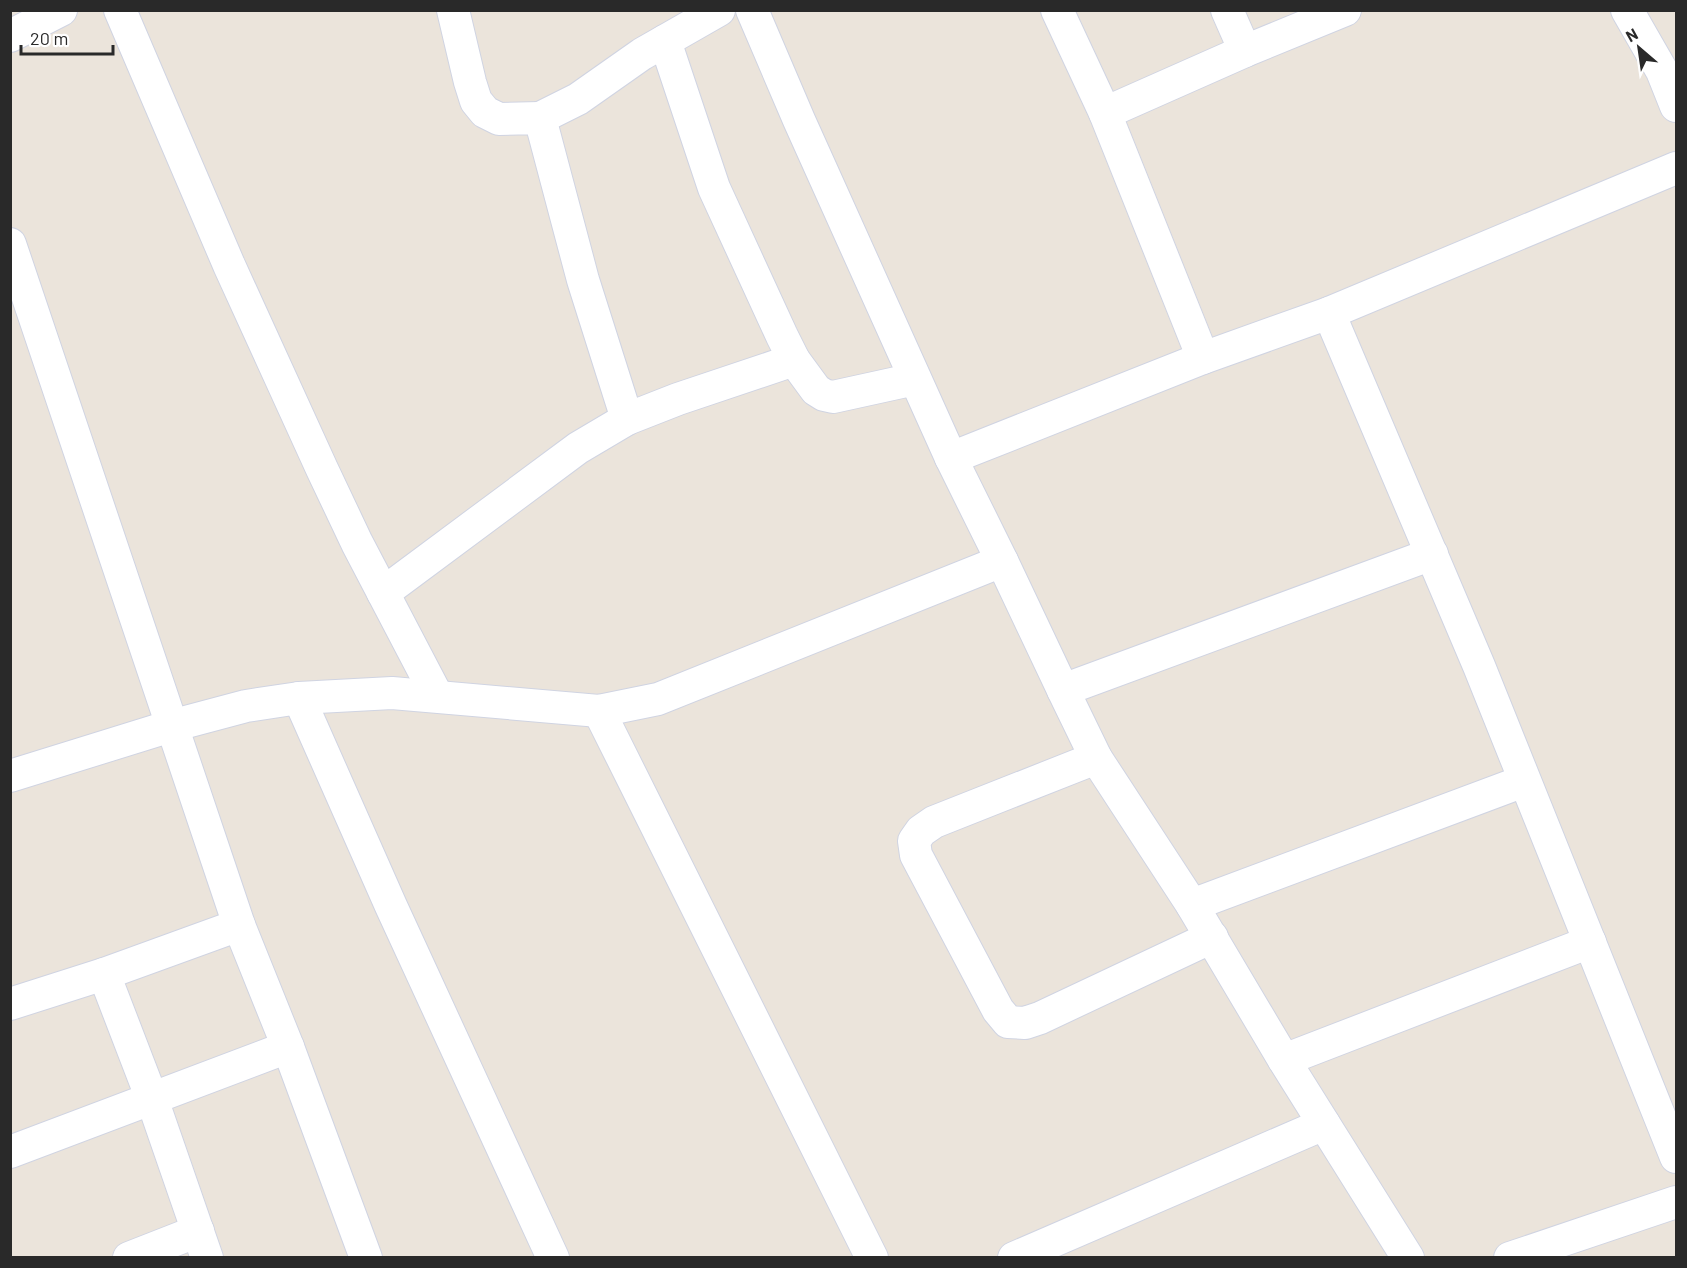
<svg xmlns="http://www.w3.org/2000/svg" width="1687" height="1268" viewBox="0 0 1687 1268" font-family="Barlow,sans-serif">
<rect width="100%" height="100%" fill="#ebe4db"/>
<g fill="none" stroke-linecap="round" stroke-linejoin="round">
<g stroke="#d0d4e2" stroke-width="34">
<g id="minor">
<polyline points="120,10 229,265 322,469 357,543 437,696"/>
<polyline points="453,10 470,82 476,101 485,112 499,119 540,118 583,280 627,419"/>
<polyline points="752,10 799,120 951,458"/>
<polyline points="1057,10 1105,113 1203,358"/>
<polyline points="1227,10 1245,51"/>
<polyline points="1627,10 1662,71 1676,106"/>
<polyline points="10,36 61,10"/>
<polyline points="665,41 714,188 782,336 794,360 816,390 824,395 833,397 915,379"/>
<polyline points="1105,113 1245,51 1345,10"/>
<polyline points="540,118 578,99 642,54 719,10"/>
<polyline points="10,244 239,925 288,1047 366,1258"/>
<polyline points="1329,313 1479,666 1676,1157"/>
<polyline points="1002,561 1063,690 1432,554"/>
<polyline points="383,593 578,448 627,419 678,399 794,360"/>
<polyline points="1063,690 1096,758 1192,905 1284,1060 1408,1258"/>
<polyline points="299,698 391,906 553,1258"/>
<polyline points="599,711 872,1258"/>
<polyline points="1096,758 934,822 921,831 914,841 916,855 998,1010 1008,1022 1025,1023 1040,1018 1212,937"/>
<polyline points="10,776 171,726 246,706 299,698 392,693 599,711 658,699 1002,561 951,458 1203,358 1329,313 1676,168"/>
<polyline points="1192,905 1524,781"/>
<polyline points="104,974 152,1099 207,1258"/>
<polyline points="10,1004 104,974 239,925"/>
<polyline points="1284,1060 1590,942"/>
<polyline points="10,1152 288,1047"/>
<polyline points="129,1258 198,1231"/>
<polyline points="1014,1258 1324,1124"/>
<polyline points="1510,1258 1676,1202"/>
</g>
</g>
<use href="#minor" stroke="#fff" stroke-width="32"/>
</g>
<rect width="1687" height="1268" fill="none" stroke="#292929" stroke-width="24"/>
<g transform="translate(1639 48) rotate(331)" stroke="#ffffff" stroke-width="4.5" paint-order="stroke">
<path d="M0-4.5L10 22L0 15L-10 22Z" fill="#292929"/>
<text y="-9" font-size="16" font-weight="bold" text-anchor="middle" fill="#292929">N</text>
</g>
<path d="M21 45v9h92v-9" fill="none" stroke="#292929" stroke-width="3"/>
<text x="30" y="45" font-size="18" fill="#292929" stroke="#ffffff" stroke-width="4.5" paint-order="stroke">20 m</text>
</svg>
